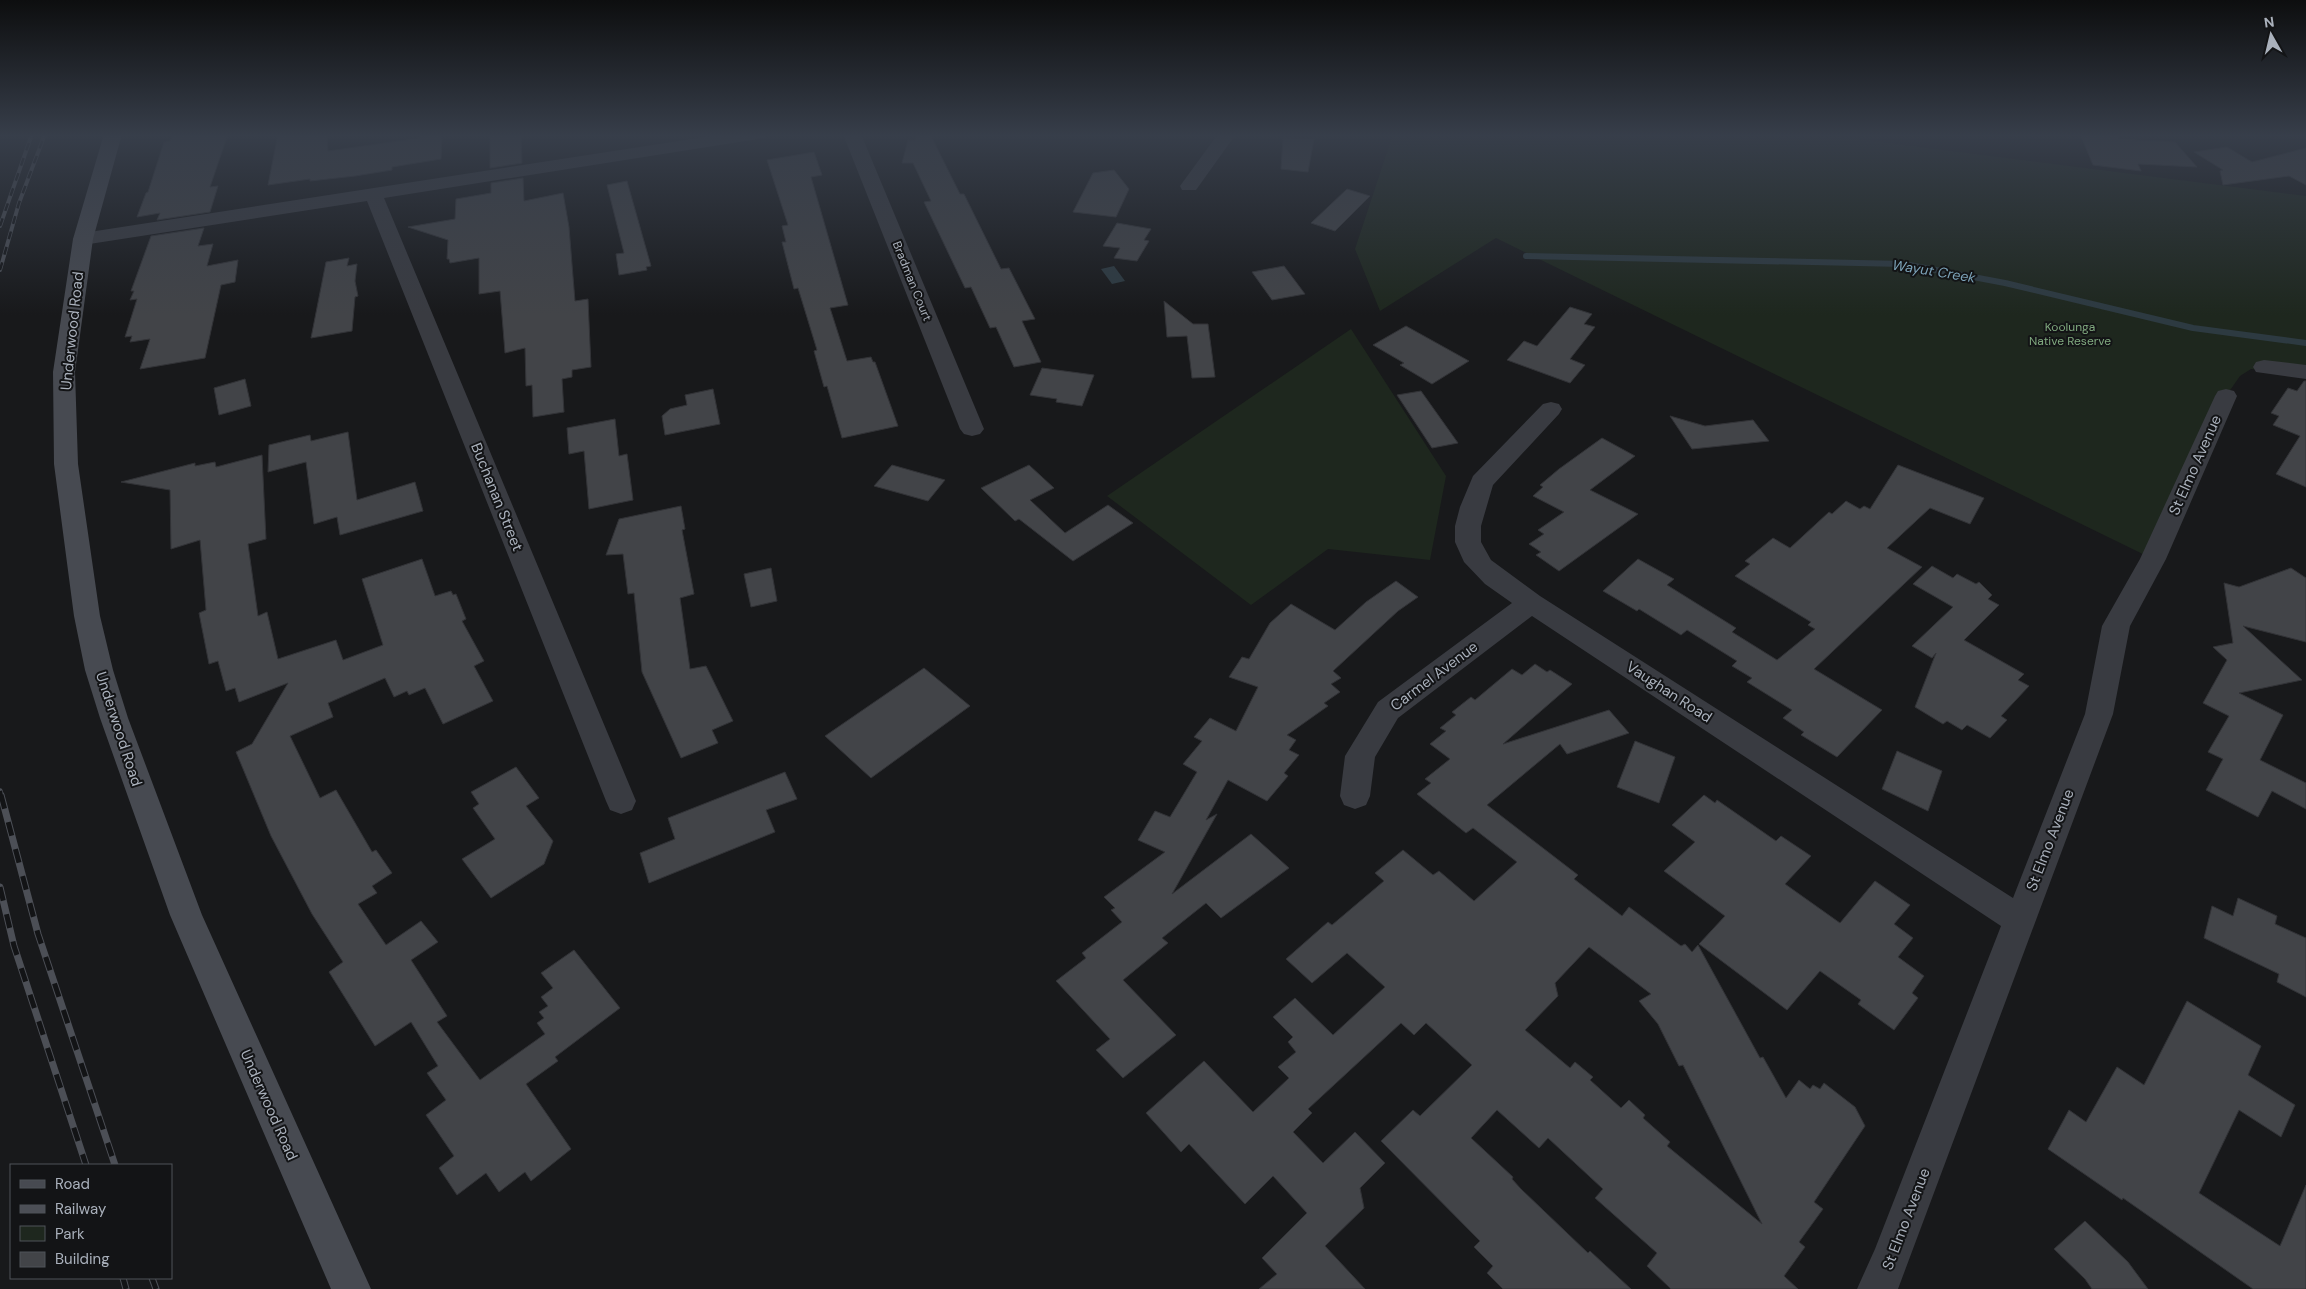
<svg xmlns="http://www.w3.org/2000/svg" width="2306" height="1289" viewBox="0 0 2306 1289" font-family="'DM Sans',sans-serif">
<rect width="100%" height="100%" fill="#18191b"/>
<g fill="#1e271e">
<polygon points="1393,134 1817,134 2306,196 2306,372 2251,369 2240,376 2226,396 2153,559 1496,238 1380,311 1355,249"/>
<polygon points="1351,329 1446,476 1430,560 1328,549 1251,605 1107,496"/>
</g>
<polygon fill="#2d3a41" points="1114,266 1125,281 1112,284 1101,269"/>
<g fill="none" stroke-linecap="round" stroke-linejoin="round">
<polyline stroke="#2d3a41" stroke-width="6" points="1526,256 1904,264 2005,283 2193,328 2306,343"/>
</g>
<g fill="#424448" stroke="#323337" fill-rule="evenodd">
<polygon points="186,134 228,134 210,187 218,186 210,212 157,220 160,213 137,217 146,193 148,192 164,142 170,141 172,136"/>
<polygon points="278,134 327,134 328,151 420,138 420,134 442,134 441,159 392,167 392,170 355,176 310,181 310,179 268,185"/>
<polygon points="490,134 521,134 522,163 490,168"/>
<polygon points="917,134 930,134 960,194 964,194 1001,269 1009,268 1035,319 1022,321 1041,362 1014,367 996,327 990,328 971,287 965,288 924,202 931,201 913,163 902,163 908,140 915,140"/>
<polygon points="2080,134 2117,134 2119,139 2175,142 2197,167 2138,164 2141,171 2093,165"/>
<polygon points="1283,138 1314,139 1308,172 1281,169"/>
<polygon points="2227,147 2252,162 2306,148 2306,185 2289,176 2223,185 2220,171 2223,170 2194,152"/>
<polygon points="814,152 822,175 811,177 848,305 830,308 847,361 871,357 873,362 875,362 898,426 842,438 827,386 824,387 814,351 817,350 798,288 794,289 782,242 786,242 782,226 788,225 767,160"/>
<polygon points="1114,170 1129,189 1116,217 1073,212 1093,173"/>
<polygon points="523,178 524,201 563,193 569,227 575,301 588,299 591,367 572,370 572,377 562,379 564,412 533,417 532,385 526,386 525,348 505,353 500,291 479,294 479,258 450,263 449,259 447,259 448,240 408,227 455,219 456,199 491,193 491,183"/>
<polygon points="627,181 651,266 646,267 647,270 619,275 616,254 624,253 607,185"/>
<polygon points="1347,189 1370,196 1335,231 1311,223"/>
<polygon points="1117,223 1151,229 1144,240 1149,241 1137,261 1114,258 1120,248 1103,246"/>
<polygon points="204,228 198,246 213,244 207,266 238,260 235,282 221,285 205,358 140,369 150,339 130,342 132,336 125,337 137,299 130,300 134,291 131,291 151,236"/>
<polygon points="349,258 347,266 357,264 355,281 358,296 355,297 352,331 311,338 326,262"/>
<polygon points="1284,266 1305,294 1272,300 1252,272"/>
<polygon points="1164,301 1193,324 1208,324 1215,377 1192,378 1187,336 1167,337"/>
<polygon points="1570,307 1592,314 1584,324 1595,327 1570,359 1585,365 1570,383 1507,360 1524,341 1537,346"/>
<polygon points="1406,326 1469,361 1432,384 1400,365 1404,363 1373,345"/>
<polygon points="1042,368 1094,375 1082,406 1056,402 1057,399 1030,395"/>
<polygon points="245,379 251,406 219,415 214,388"/>
<polygon points="2304,381 2306,381 2306,487 2276,474 2300,436 2273,425 2279,416 2271,413 2288,388 2297,391"/>
<polygon points="713,389 720,424 665,435 662,416 670,409 687,405 685,395"/>
<polygon points="1421,391 1458,443 1432,448 1397,395"/>
<polygon points="1670,416 1705,426 1753,420 1769,441 1692,449"/>
<polygon points="615,419 619,456 627,454 633,500 589,509 584,451 569,454 567,428"/>
<polygon points="348,432 357,500 415,482 423,511 340,535 337,517 314,524 306,462 268,472 269,445 310,435 311,441"/>
<polygon points="1602,438 1635,456 1590,490 1638,514 1559,571 1536,555 1541,552 1529,544 1544,534 1538,530 1564,512 1533,496 1543,487 1540,485 1559,469"/>
<polygon points="262,455 266,539 248,544 258,616 267,612 278,659 336,640 343,660 383,645 362,579 422,559 435,596 451,591 453,595 456,594 466,619 462,621 484,661 474,666 493,701 443,724 425,688 409,695 407,691 394,697 385,678 328,703 333,717 290,736 320,798 336,790 372,852 376,850 392,873 372,886 377,893 358,904 386,945 421,921 438,942 411,960 447,1016 437,1022 480,1080 545,1034 537,1023 544,1018 539,1012 548,1006 541,997 553,988 541,973 574,950 620,1008 555,1057 558,1061 526,1084 571,1149 531,1181 525,1172 499,1192 486,1173 457,1195 439,1168 454,1156 426,1115 446,1100 427,1073 438,1066 411,1022 375,1046 329,972 343,962 312,914 271,836 236,752 252,744 288,683 239,702 235,688 226,691 218,661 209,664 199,613 206,610 200,540 171,549 170,490 121,482 195,463 195,466 215,462 216,467"/>
<polygon points="892,465 945,480 928,501 874,486"/>
<polygon points="1029,465 1054,488 1030,500 1065,533 1108,505 1133,523 1073,561 1019,519 1015,521 981,488"/>
<polygon points="1898,465 1984,498 1970,524 1930,508 1887,548 1922,567 1814,669 1882,710 1837,757 1801,735 1804,732 1783,718 1792,710 1747,682 1752,678 1732,666 1737,661 1687,630 1681,635 1639,609 1637,611 1603,591 1638,559 1674,579 1667,585 1736,628 1732,632 1777,660 1815,629 1808,625 1811,622 1735,576 1750,564 1745,561 1773,538 1790,548 1829,512 1832,514 1846,501 1860,509 1864,506 1870,509"/>
<polygon points="681,506 685,529 682,530 694,594 680,598 690,669 706,666 733,721 712,730 718,743 681,758 642,672 634,593 628,594 623,554 606,555 619,519"/>
<polygon points="1932,566 1953,578 1957,574 1976,584 1979,582 1992,595 1988,599 1999,605 1964,640 2024,674 2018,680 2029,686 2001,716 2007,720 1990,738 1967,725 1962,730 1947,721 1943,724 1915,707 1936,653 1932,658 1912,646 1953,607 1913,584"/>
<polygon points="771,568 777,601 751,607 744,574"/>
<polygon points="2291,568 2306,578 2306,642 2243,626 2302,680 2239,693 2283,715 2260,760 2306,783 2306,809 2272,791 2258,817 2206,790 2223,759 2208,752 2229,716 2203,703 2227,660 2213,647 2233,643 2224,583 2239,587"/>
<polygon points="1396,581 1418,597 1398,611 1333,671 1341,678 1331,684 1340,692 1324,703 1328,706 1287,735 1296,740 1289,750 1299,755 1284,773 1288,776 1267,801 1228,780 1206,820 1217,814 1172,894 1251,834 1289,868 1221,918 1206,903 1162,938 1168,943 1123,980 1176,1035 1123,1078 1096,1050 1110,1039 1056,981 1086,958 1082,953 1122,922 1111,910 1115,908 1104,897 1165,852 1138,840 1155,811 1170,817 1197,772 1183,764 1202,741 1194,737 1210,718 1236,731 1258,687 1229,677 1242,657 1249,659 1270,623 1291,604 1335,630 1366,602"/>
<path d="M 1535,664 L 1547,672 L 1550,670 L 1572,684 L 1503,744 L 1609,710 L 1629,733 L 1567,754 L 1560,744 L 1487,805 L 1578,875 L 1574,879 L 1622,916 L 1629,907 L 1681,946 L 1685,944 L 1692,952 L 1698,945 L 1760,1058 L 1763,1057 L 1786,1098 L 1799,1080 L 1810,1089 L 1813,1085 L 1820,1089 L 1824,1083 L 1855,1107 L 1865,1126 L 1814,1202 L 1823,1209 L 1799,1242 L 1805,1247 L 1784,1276 L 1798,1289 L 1671,1289 L 1647,1266 L 1657,1253 L 1595,1198 L 1603,1189 L 1548,1138 L 1539,1148 L 1497,1110 L 1471,1138 L 1513,1177 L 1512,1179 L 1521,1189 L 1588,1253 L 1590,1251 L 1631,1289 L 1503,1289 L 1487,1273 L 1493,1266 L 1474,1247 L 1480,1241 L 1381,1141 L 1413,1110 L 1420,1116 L 1472,1065 L 1426,1023 L 1414,1035 L 1401,1023 L 1308,1109 L 1312,1113 L 1293,1132 L 1323,1163 L 1355,1132 L 1385,1163 L 1360,1188 L 1364,1208 L 1325,1246 L 1365,1289 L 1259,1289 L 1277,1274 L 1262,1258 L 1307,1213 L 1273,1176 L 1245,1204 L 1189,1144 L 1181,1152 L 1146,1113 L 1204,1061 L 1253,1112 L 1289,1078 L 1278,1067 L 1296,1052 L 1288,1042 L 1293,1037 L 1273,1017 L 1295,998 L 1333,1035 L 1385,987 L 1347,953 L 1312,983 L 1286,959 L 1328,922 L 1332,925 L 1384,881 L 1375,873 L 1403,850 L 1433,875 L 1439,871 L 1474,901 L 1517,862 L 1473,828 L 1466,833 L 1417,794 L 1431,783 L 1425,779 L 1450,759 L 1430,744 L 1446,731 L 1440,728 L 1456,715 L 1452,712 L 1471,697 L 1475,700 L 1512,669 L 1522,675 ZM 1589,947 L 1651,994 L 1639,1001 L 1658,1024 L 1679,1066 L 1683,1065 L 1762,1224 L 1667,1146 L 1670,1142 L 1643,1118 L 1645,1115 L 1629,1100 L 1621,1108 L 1590,1080 L 1593,1077 L 1575,1062 L 1570,1068 L 1525,1030 L 1558,996 L 1555,983 Z"/>
<polygon points="924,668 970,706 871,778 825,736"/>
<polygon points="1635,741 1675,757 1659,803 1617,787"/>
<polygon points="1897,751 1942,771 1928,811 1882,789"/>
<polygon points="516,767 539,798 526,806 553,841 544,864 491,898 462,859 495,839 473,808 479,804 471,792"/>
<polygon points="785,772 797,799 766,810 775,832 649,883 640,853 675,839 668,818"/>
<polygon points="1704,795 1715,803 1717,800 1776,841 1781,836 1811,856 1785,884 1840,923 1875,881 1910,905 1894,924 1913,938 1898,957 1924,976 1912,993 1918,998 1894,1030 1858,1004 1861,1000 1820,971 1787,1010 1699,944 1725,916 1664,871 1695,842 1672,825"/>
<polygon points="2238,898 2277,916 2275,924 2306,938 2306,997 2277,982 2279,974 2204,938 2212,906 2233,916"/>
<polygon points="2187,1001 2261,1046 2248,1075 2295,1105 2281,1137 2239,1110 2199,1193 2280,1246 2306,1185 2306,1289 2253,1289 2123,1198 2122,1200 2048,1149 2069,1110 2086,1122 2117,1067 2144,1085"/>
<polygon points="2085,1221 2128,1262 2148,1289 2092,1289 2085,1279 2054,1249"/>
</g>
<g fill="none" stroke-linecap="round" stroke-linejoin="round">
<g fill="#393b41" fill-rule="evenodd">
<polygon points="724,134 767,134 764,138 758,139 384,198 636,801 632,810 621,814 610,810 606,801 367,201 83,245 76,243 73,239 76,235 83,233"/>
<polygon points="843,134 861,134 984,429 980,434 972,436 964,434 960,429"/>
<polygon points="1218,134 1236,134 1196,190 1182,190 1180,186"/>
<polygon points="2264,360 2306,365 2306,379 2256,372 2253,367 2256,362"/>
<polygon points="2226,389 2234,391 2237,396 2166,559 2130,626 2113,714 1898,1289 1857,1289 1875,1249 2001,926 1532,616 1398,718 1375,757 1370,796 1366,805 1355,809 1344,805 1340,796 1345,756 1378,702 1512,603 1485,584 1464,562 1455,542 1455,526 1460,507 1473,476 1543,404 1551,402 1559,404 1562,409 1559,414 1493,485 1481,526 1481,542 1491,560 1540,596 2013,898 2085,714 2102,626 2140,559 2215,396 2218,391"/>
</g>
<polygon fill="#474a51" fill-rule="evenodd" points="104,134 122,134 93,239 75,372 78,464 100,616 113,670 128,718 202,915 371,1289 331,1289 170,915 100,718 85,670 74,616 54,464 53,372 73,239"/>
<g stroke="#4c4f56" stroke-width="4">
<g id="rail-far2">
<polyline points="0,226 32,134"/>
<polyline points="0,270 19,203 45,134"/>
</g>
</g>
<g stroke="#4c4f56" stroke-width="5.5">
<polyline id="rail-far1" points="0,791 1,796"/>
</g>
<g stroke="#4c4f56" stroke-width="7">
<g id="rail">
<polyline points="1,795 38,934 115,1165"/>
<polyline points="0,887 14,946 86,1165"/>
<polyline points="123,1278 126,1289"/>
<polyline points="152,1278 156,1289"/>
</g>
</g>
<use href="#rail-far2" stroke="#131416" stroke-width="2.5" stroke-dasharray="8" stroke-linecap="butt"/>
<use href="#rail-far1" stroke="#131416" stroke-width="4" stroke-dasharray="11" stroke-linecap="butt"/>
<use href="#rail" stroke="#131416" stroke-width="5" stroke-dasharray="14" stroke-linecap="butt"/>
</g>
<linearGradient id="sky" x2="0" y2="1"><stop stop-color="#0d0e0f"/><stop offset="0.43" stop-color="#373e4a"/><stop offset="1" stop-color="#373e4a" stop-opacity="0"/></linearGradient>
<rect width="2306" height="315" fill="url(#sky)"/>
<g text-anchor="middle" dominant-baseline="central" stroke-width="4" stroke-linejoin="round" paint-order="stroke">
<g font-size="12" fill="#aab1bc" stroke="#131416">
<text transform="translate(912 281) rotate(68)">Bradman Court</text>
</g>
<g font-size="12" fill="#80a97f" stroke="#131416">
<text x="2070" y="327">Koolunga<tspan x="2070" dy="14">Native Reserve</tspan></text>
</g>
<g font-size="14" font-style="italic" fill="#7da4ba" stroke="#131416">
<text transform="translate(1934 271) rotate(9)">Wayut Creek</text>
</g>
<g font-size="15" fill="#aab1bc" stroke="#131416">
<text transform="translate(72 331) rotate(-84)">Underwood Road</text>
<text transform="translate(2195 465) rotate(-66)">St Elmo Avenue</text>
<text transform="translate(497 497) rotate(68)">Buchanan Street</text>
<text transform="translate(1434 676) rotate(-37)">Carmel Avenue</text>
<text transform="translate(1669 692) rotate(33)">Vaughan Road</text>
<text transform="translate(119 729) rotate(72)">Underwood Road</text>
<text transform="translate(2050 840) rotate(-69)">St Elmo Avenue</text>
<text transform="translate(269 1105) rotate(66)">Underwood Road</text>
<text transform="translate(1906 1219) rotate(-69)">St Elmo Avenue</text>
</g>
</g>
<rect x="10" y="1164" width="162" height="115" fill="#131416" stroke="#4f5358"/>
<rect x="20" y="1180" width="25" height="8" fill="#474a51" stroke="#4f5358"/>
<text x="55" y="1189" font-size="15" fill="#aab1bc">Road</text>
<rect x="20" y="1205" width="25" height="8" fill="#4c4f56" stroke="#4f5358"/>
<text x="55" y="1214" font-size="15" fill="#aab1bc">Railway</text>
<rect x="20" y="1226" width="25" height="15" fill="#1e271e" stroke="#4f5358"/>
<text x="55" y="1239" font-size="15" fill="#aab1bc">Park</text>
<rect x="20" y="1252" width="25" height="15" fill="#424448" stroke="#4f5358"/>
<text x="55" y="1264" font-size="15" fill="#aab1bc">Building</text>
<g transform="translate(2271 35) rotate(352)" stroke="#131416" stroke-width="4" paint-order="stroke">
<path d="M0-4L9 19L0 12L-9 19Z" fill="#aab1bc"/>
<text y="-8" font-size="14" font-weight="bold" text-anchor="middle" fill="#aab1bc">N</text>
</g>
</svg>
